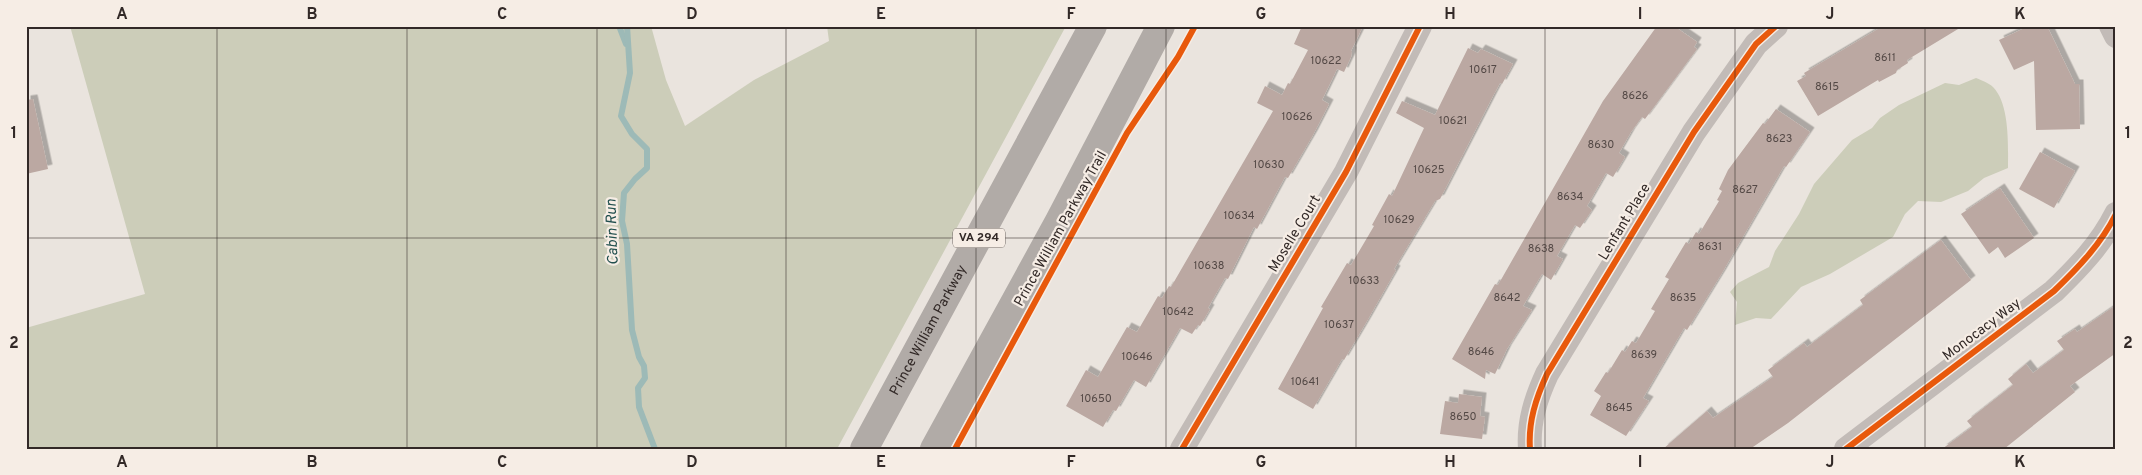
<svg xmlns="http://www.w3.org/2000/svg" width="2142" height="475" viewBox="0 0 2142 475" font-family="Overpass,sans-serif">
<defs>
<filter id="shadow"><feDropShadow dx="4.5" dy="-4.5" stdDeviation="0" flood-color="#0004"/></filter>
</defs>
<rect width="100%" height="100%" fill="#eae4de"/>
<g fill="#cccdb9">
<polygon points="70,26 651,26 666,80 685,126 754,80 829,41 827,26 1066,26 837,449 26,449 26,328 145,294"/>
<path d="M 1976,78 C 1981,80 1989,83 1993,87 C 2010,104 2008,146 2008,168 L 1984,178 L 1968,191 L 1941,202 L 1918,201 L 1905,214 L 1893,237 L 1830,274 L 1801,287 L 1771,319 L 1756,318 L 1735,325 L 1737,302 L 1730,292 L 1738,283 L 1769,267 L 1775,251 L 1799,214 L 1814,184 L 1852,140 L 1872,128 L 1880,118 L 1899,105 L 1945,83 L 1959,85 Z"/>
</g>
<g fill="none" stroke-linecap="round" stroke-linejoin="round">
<g stroke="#9dbab7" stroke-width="6">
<polyline points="619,26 626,44"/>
<polyline points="627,26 630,73 621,116 632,134 647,149 647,168 635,179 624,193 622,221 627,244 632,330 639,357 644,366 645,378 638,388 639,407 655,449"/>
</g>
</g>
<g fill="#bba8a2" filter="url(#shadow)">
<polygon points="1302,26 1363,26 1351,51 1352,51 1351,57 1344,72 1337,69 1322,100 1329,104 1313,135 1288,178 1285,177 1257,229 1254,227 1228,279 1225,278 1208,308 1210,309 1200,326 1198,325 1192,334 1180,328 1146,387 1134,380 1116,411 1113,410 1103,427 1066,406 1086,370 1098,377 1127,327 1137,332 1158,296 1162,298 1169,286 1171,287 1273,111 1257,103 1265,86 1282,95 1288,83 1290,84 1308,50 1294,44"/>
<polygon points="1657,26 1674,26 1697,42 1694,47 1697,49 1645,119 1642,117 1631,132 1619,153 1625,157 1613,177 1606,173 1587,206 1592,210 1580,228 1575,225 1557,256 1563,259 1551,280 1542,274 1523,306 1532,310 1507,349 1495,374 1486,370 1485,379 1452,359 1495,284 1498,285 1603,101"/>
<polygon points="1883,26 1963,26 1907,60 1908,63 1897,70 1896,73 1879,82 1878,80 1818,116 1797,81 1806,76 1804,73"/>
<polygon points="2029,26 2047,26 2075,84 2079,84 2080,129 2036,130 2034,61 2014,70 1999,40"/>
<polygon points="1468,48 1478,53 1481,49 1513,64 1502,84 1500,83 1493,96 1440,199 1435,201 1394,269 1396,270 1367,321 1344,360 1342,359 1313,409 1278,389 1323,308 1321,307 1347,263 1351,265 1374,226 1372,225 1389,194 1392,196 1424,128 1396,113 1402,101 1435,115"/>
<polygon points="33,99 48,169 26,174 26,100"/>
<polygon points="1776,109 1810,132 1786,167 1784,166 1722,273 1687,330 1684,328 1643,398 1649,401 1626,436 1590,415 1601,396 1594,391 1606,372 1608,373 1622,350 1625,352 1632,341 1636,343 1655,311 1651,309 1669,279 1665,277 1686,242 1689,244 1696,232 1699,234 1719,201 1717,200 1722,191 1719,189 1728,170 1763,123 1765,124"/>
<polygon points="2040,152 2075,171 2054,208 2019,189"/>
<polygon points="2000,188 2034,238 2005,258 1998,247 1989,254 1961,214"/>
<polygon points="1941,240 1971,280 1788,423 1750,449 1663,449 1707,411 1713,418 1773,377 1768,370 1804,343 1807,347 1863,305 1860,300"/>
<polygon points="2116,305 2116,353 2070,386 2075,392 2004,449 1942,449 1972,427 1967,421 2013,385 2008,379 2026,364 2033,373 2064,350 2057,341 2075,329 2077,332"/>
<polygon points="1459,394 1482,397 1480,416 1485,417 1482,439 1440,434 1445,401 1458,403"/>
</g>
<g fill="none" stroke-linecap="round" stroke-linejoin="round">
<g stroke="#c2bbb7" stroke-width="24">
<polyline points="2111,26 2116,36"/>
<polyline points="1182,449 1346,172 1420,26"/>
<path d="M 1530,449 C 1528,422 1536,398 1547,374 L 1694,132 L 1756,44 L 1776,26"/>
<path d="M 1846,449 L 2054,291 C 2078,268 2101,244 2116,214"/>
</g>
<g stroke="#b1aba7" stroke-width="28">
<path id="s1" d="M 864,449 L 1093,26"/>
<polyline points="934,449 1059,221 1161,26"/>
</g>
<g stroke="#f6ede5" stroke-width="9">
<g id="cycleway">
<polyline points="955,449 1127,133 1178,57 1195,26"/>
<polyline points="1182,449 1346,172 1420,26"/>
<path d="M 1530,449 C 1528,422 1536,398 1547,374 L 1694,132 L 1756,44 L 1776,26"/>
<path d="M 1846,449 L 2054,291 C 2078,268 2101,244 2116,214"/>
</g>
</g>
<use href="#cycleway" stroke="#e8590c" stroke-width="6"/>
</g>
<path fill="none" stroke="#322927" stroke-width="1" stroke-opacity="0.55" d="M 217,26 L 217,449M 407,26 L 407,449M 597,26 L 597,449M 786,26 L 786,449M 976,26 L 976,449M 1166,26 L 1166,449M 1356,26 L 1356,449M 1545,26 L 1545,449M 1735,26 L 1735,449M 1925,26 L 1925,449M 26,238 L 2116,238"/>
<g text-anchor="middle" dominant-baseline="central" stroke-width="4.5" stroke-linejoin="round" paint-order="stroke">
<g font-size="11" fill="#544946">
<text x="1885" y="58">8611</text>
<text x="1326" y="61">10622</text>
<text x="1483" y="70">10617</text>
<text x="1827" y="87">8615</text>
<text x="1635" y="96">8626</text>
<text x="1297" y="117">10626</text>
<text x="1453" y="121">10621</text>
<text x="1779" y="139">8623</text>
<text x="1601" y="145">8630</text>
<text x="1269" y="165">10630</text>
<text x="1429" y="170">10625</text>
<text x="1745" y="190">8627</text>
<text x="1570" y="197">8634</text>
<text x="1239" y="216">10634</text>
<text x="1399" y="220">10629</text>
<text x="1710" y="247">8631</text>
<text x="1541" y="249">8638</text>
<text x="1209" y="266">10638</text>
<text x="1364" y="281">10633</text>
<text x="1507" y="298">8642</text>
<text x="1683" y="298">8635</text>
<text x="1178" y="312">10642</text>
<text x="1339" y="325">10637</text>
<text x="1481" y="352">8646</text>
<text x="1644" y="355">8639</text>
<text x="1137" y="357">10646</text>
<text x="1305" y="382">10641</text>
<text x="1096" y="399">10650</text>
<text x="1619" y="408">8645</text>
<text x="1463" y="417">8650</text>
</g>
<rect fill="#f6ede5" stroke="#6d6460" stroke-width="1" x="953" y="228.5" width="52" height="19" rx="4"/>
<g font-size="12" font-weight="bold" fill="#322927">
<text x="979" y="238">VA 294</text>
</g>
<g font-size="14" fill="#322927" stroke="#f6ede5">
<text transform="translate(1625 222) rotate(-59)">Lenfant Place</text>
<text transform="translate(1061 229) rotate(-61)">Prince William Parkway Trail</text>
<text transform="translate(1295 234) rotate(-59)">Moselle Court</text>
<text stroke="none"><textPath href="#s1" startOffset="135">Prince William Parkway</textPath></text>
<text transform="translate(1982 330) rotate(-37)">Monocacy Way</text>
</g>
<g font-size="15" font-style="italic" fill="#214f4e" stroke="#f6ede5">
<text transform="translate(613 232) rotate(-92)">Cabin Run</text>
</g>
</g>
<rect width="2142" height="475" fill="none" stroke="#f6ede5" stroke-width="55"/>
<rect x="28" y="28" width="2086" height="420" fill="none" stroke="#322927" stroke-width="2"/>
<g font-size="16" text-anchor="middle" font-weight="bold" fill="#322927">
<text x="122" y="19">A</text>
<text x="312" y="19">B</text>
<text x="502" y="19">C</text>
<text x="692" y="19">D</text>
<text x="881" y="19">E</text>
<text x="1071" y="19">F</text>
<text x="1261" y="19">G</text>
<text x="1450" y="19">H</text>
<text x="1640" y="19">I</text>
<text x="1830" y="19">J</text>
<text x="2020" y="19">K</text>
<text x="14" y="138">1</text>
<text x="2128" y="138">1</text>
<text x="14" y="348">2</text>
<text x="2128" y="348">2</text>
<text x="122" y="467">A</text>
<text x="312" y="467">B</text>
<text x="502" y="467">C</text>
<text x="692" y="467">D</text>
<text x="881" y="467">E</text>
<text x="1071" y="467">F</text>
<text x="1261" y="467">G</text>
<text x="1450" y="467">H</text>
<text x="1640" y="467">I</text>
<text x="1830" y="467">J</text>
<text x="2020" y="467">K</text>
</g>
</svg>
